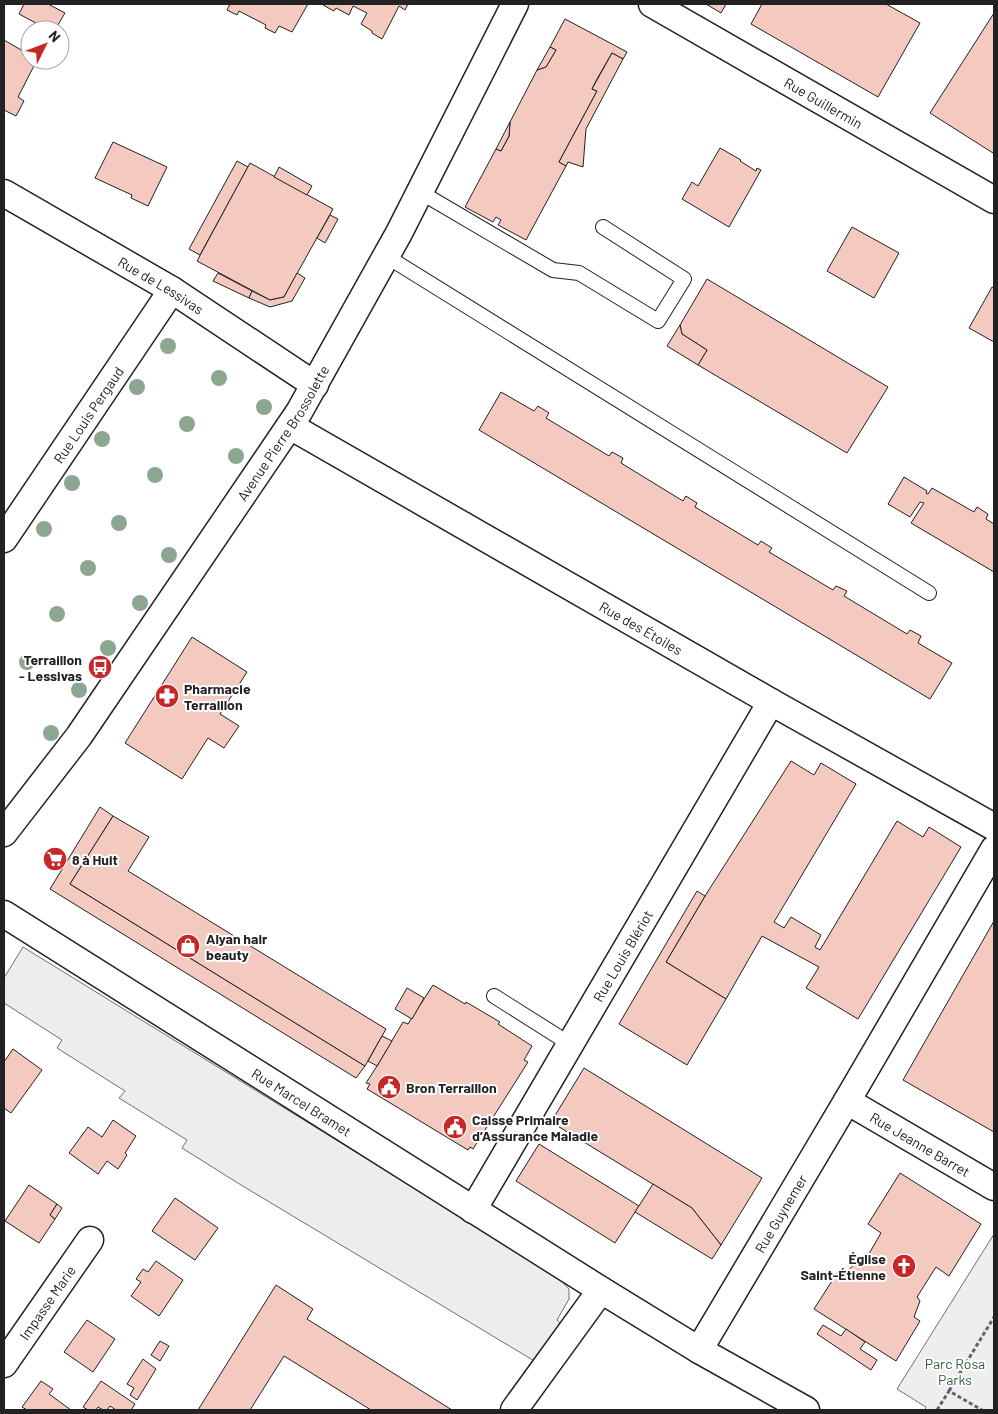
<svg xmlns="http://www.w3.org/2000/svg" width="998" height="1414" viewBox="0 0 998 1414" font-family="Barlow,sans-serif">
<rect width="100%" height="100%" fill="#fff"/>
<polygon fill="#eee" stroke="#6f6f6f" points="994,1234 994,1410 925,1410 926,1407 897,1389"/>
<polygon fill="#ededed" stroke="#6f6f6f" points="23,947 557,1276 569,1289 569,1299 557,1320 560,1323 536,1362 241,1185 182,1148 187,1140 119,1098 125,1091 57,1048 62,1040 4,1003 4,978"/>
<g fill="#f3c9c0" stroke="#222">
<polygon points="24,4 48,4 65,13 55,30 49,30 19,14"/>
<polygon points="230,4 308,4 292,32 279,26 275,33 265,28 266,25 239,11 237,15 227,10"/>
<polygon points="324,4 408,4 405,10 399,6 382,39 372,33 372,31 361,24 367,13 353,6 349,15 336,8 334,11 323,5"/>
<polygon points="706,4 726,4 721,13"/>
<polygon points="762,4 886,4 920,23 878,97 751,24"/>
<polygon points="994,13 994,151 993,153 930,113"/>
<polygon points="565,19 627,52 623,59 612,53 597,79 592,89 597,91 559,162 566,166 526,240 498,225 501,220 496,217 493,222 465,207 496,149 501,151 509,136 510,122 537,70 546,67 556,50 550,47"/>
<polygon points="4,40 30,55 30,60 37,60 18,97 24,101 16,116 4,110"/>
<polygon points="550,47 556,50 546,67 537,70"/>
<polygon points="612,53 623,59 586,129 583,167 568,162 566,166 559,162 597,91 592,89"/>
<polygon points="510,122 509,136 501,151 496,149"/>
<polygon points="113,142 167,167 148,206 131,198 132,195 95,178"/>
<polygon points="720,148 741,160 740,161 756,171 757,168 761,170 729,227 682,199 692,182 698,186"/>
<polygon points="237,161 248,167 200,255 189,249"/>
<polygon points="250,163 333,209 284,297 270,300 197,261"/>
<polygon points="279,167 312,186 307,195 274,177"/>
<polygon points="330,215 338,219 325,243 317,238"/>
<polygon points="852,227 899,253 874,298 827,271"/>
<polygon points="218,273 252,291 249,298 213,281"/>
<polygon points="297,273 305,278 292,301 270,307 249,298 252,291 270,300 284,297"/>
<polygon points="707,279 888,387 847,453 698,365 707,350 682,334 680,325"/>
<polygon points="992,287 994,288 994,342 969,328"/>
<polygon points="680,325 682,334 707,350 698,365 667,346"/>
<polygon points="501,392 534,411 538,406 549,413 546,418 609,456 612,452 623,458 621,463 683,501 686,496 697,503 695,507 758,545 761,541 772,548 769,552 833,590 836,586 847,591 844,596 907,634 910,630 921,636 918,643 952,663 930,699 479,430"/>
<polygon points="904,477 927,491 926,493 928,494 932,488 974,512 977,507 988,514 986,519 994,524 994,572 911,523 924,503 920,502 910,517 888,504"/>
<polygon points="192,637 247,672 220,714 239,726 224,748 208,738 182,779 125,743"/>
<polygon points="791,761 814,775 821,763 856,784 774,922 784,928 791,917 821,935 815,947 820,950 897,821 923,837 929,827 961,847 858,1019 806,988 819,967 762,936 726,999 666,962 705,896"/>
<polygon points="100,807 113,816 70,884 365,1066 356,1078 50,889"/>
<polygon points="113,816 149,837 128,871 386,1029 365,1066 70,884"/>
<polygon points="697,891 705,896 666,962 726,999 687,1065 619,1024"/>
<polygon points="994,921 994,1132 903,1080"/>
<polygon points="433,985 465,1004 466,1002 500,1022 498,1024 532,1046 524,1060 528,1062 473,1149 470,1147 468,1150 367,1089 370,1084 366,1083 377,1066 403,1022 408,1024"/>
<polygon points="407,988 424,998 412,1019 395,1009"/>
<polygon points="382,1036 392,1041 377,1066 368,1061"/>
<polygon points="13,1049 42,1070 11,1113 4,1108 4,1062"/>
<polygon points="584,1068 762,1178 721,1245 692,1208 551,1122"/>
<polygon points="113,1120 136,1136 125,1153 127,1155 118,1169 107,1161 98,1174 69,1153 88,1127 102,1137"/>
<polygon points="539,1144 639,1206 615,1243 516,1181"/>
<polygon points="900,1173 981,1224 949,1276 936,1267 917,1297 920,1301 914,1317 920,1321 896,1361 814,1309 839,1270 845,1274 857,1261 863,1264 881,1233 868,1224"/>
<polygon points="653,1184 692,1208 721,1245 712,1259 635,1212"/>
<polygon points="29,1185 57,1204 50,1215 55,1219 39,1243 5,1221"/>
<polygon points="175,1198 218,1228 195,1260 152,1231"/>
<polygon points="57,1204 62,1208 55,1219 50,1215"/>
<polygon points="156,1261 183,1280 159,1316 131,1296 141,1282 136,1279 143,1269 148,1272"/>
<polygon points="276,1285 313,1309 307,1319 452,1410 371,1410 284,1356 250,1410 198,1410"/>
<polygon points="87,1320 115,1339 93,1372 64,1352"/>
<polygon points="823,1325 841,1336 846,1329 865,1342 860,1349 877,1360 871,1370 817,1334"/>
<polygon points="160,1341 169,1346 160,1361 151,1355"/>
<polygon points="143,1359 156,1369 137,1400 130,1395 134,1388 127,1384"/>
<polygon points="41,1381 53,1389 49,1394 71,1410 27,1410 22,1407"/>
<polygon points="101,1381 135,1404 131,1410 116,1410 110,1406 107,1410 103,1410 98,1407 96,1410 88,1410 83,1407"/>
</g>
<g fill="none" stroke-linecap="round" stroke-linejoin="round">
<g stroke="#222" stroke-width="16">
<g id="service">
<polyline points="420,192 553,270 579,273 658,321 684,279 603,227"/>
<polyline points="386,256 929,593"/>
<polyline points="494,996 570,1044"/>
</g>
</g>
<g stroke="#222" stroke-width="29">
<g id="minor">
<path id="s1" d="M 652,4 L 994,200"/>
<path id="s2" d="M 4,193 L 172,290 L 315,385"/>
<path id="s3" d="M 290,426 L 771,702 L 994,827"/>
<path id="s4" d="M 4,539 L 172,290"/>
<path id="s5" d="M 4,833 L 79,736 L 299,412 L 399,233 L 515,4"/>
<path id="s6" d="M 4,914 L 601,1290 L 699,1350 L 806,1410"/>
<path id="s7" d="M 847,1101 L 994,1187"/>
<path id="s8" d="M 473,1210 L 771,702"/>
<path id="s9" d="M 699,1350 L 847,1101 L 994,849"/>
<path id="s10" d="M 4,1364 L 90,1240"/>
<polyline points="514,1410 601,1290"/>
</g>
</g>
<g stroke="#646464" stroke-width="3" stroke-dasharray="4 2.5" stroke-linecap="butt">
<polyline points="949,1391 994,1317"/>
<polyline points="937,1410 949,1391 982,1410"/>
</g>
<use href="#service" stroke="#fff" stroke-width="14"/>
<use href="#minor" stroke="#fff" stroke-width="26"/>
</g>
<g fill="#8da692">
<circle cx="168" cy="346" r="8"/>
<circle cx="219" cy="378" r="8"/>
<circle cx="137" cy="387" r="8"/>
<circle cx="264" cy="407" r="8"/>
<circle cx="187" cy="424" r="8"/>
<circle cx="102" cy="439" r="8"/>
<circle cx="236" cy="456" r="8"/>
<circle cx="155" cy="475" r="8"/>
<circle cx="72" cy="483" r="8"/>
<circle cx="119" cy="523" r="8"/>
<circle cx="44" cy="529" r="8"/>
<circle cx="169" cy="555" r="8"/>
<circle cx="88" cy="568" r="8"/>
<circle cx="140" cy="603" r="8"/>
<circle cx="57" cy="614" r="8"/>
<circle cx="108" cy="648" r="8"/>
<circle cx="27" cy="662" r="8"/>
<circle cx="79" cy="690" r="8"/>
<circle cx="51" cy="733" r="8"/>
</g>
<defs>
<g id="bus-disc" transform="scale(1.25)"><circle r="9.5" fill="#c62828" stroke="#fff"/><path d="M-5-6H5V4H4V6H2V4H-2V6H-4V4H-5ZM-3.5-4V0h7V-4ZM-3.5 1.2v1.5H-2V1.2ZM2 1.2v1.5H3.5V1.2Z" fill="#fff"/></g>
<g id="pharmacy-disc" transform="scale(1.25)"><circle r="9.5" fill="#c62828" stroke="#fff"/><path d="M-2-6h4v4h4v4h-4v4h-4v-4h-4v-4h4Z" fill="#fff"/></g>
<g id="supermarket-disc" transform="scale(1.25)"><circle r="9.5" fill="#c62828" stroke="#fff"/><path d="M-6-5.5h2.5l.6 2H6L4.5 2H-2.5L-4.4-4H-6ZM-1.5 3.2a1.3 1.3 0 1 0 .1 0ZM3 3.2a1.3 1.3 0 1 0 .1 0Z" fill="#fff"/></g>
<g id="shop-disc" transform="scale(1.25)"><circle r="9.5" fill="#c62828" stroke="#fff"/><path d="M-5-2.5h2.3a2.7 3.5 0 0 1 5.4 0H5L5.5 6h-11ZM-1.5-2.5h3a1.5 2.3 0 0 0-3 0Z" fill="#fff"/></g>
<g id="civic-disc" transform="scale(1.25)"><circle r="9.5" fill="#c62828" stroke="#fff"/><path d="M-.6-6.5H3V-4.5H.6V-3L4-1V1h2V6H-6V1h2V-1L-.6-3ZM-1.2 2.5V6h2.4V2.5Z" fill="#fff"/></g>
<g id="church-disc" transform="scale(1.25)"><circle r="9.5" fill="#c62828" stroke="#fff"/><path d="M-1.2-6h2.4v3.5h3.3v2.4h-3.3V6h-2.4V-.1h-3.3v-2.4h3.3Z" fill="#fff"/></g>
</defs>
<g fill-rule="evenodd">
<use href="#bus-disc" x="100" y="667"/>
<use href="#pharmacy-disc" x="167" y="696"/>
<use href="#supermarket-disc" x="55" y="859"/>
<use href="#shop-disc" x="188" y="946"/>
<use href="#civic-disc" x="389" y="1087"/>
<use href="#civic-disc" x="455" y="1127"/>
<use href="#church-disc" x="904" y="1266"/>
</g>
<g text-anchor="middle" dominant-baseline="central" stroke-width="4" stroke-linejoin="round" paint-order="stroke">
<g font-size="14" fill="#222" stroke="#fff">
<text stroke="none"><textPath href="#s1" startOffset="198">Rue Guillermin</textPath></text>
<text stroke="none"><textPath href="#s2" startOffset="182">Rue de Lessivas</textPath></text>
<text stroke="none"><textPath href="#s4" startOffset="150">Rue Louis Pergaud</textPath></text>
<text stroke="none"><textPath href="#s5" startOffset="488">Avenue Pierre Brossolette</textPath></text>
<text stroke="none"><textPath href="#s3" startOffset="405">Rue des Étoiles</textPath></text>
<text stroke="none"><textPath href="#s8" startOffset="295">Rue Louis Blériot</textPath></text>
<text stroke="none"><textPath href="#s6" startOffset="352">Rue Marcel Bramet</textPath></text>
<text stroke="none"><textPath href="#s7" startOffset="85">Rue Jeanne Barret</textPath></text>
<text stroke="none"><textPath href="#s9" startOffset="159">Rue Guynemer</textPath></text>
<text stroke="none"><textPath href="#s10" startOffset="75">Impasse Marie</textPath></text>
</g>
<g font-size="14" font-weight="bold" fill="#222" stroke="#fff" text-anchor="start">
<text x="82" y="659" text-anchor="end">Terraillon<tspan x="82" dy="16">- Lessivas</tspan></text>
<text x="184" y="688">Pharmacie<tspan x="184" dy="16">Terraillon</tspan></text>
<text x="72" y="859">8 à Huit</text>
<text x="206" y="938">Alyan hair<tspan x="206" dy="16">beauty</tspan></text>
<text x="406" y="1087">Bron Terraillon</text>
<text x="472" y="1119">Caisse Primaire<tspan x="472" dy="16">d’Assurance Maladie</tspan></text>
<text x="886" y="1258" text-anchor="end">Église<tspan x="886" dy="16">Saint-Étienne</tspan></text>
</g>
<g font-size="14" fill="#2f5e38" stroke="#fff">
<text x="955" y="1363">Parc Rosa<tspan x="955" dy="16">Parks</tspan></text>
</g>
</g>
<rect width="998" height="1414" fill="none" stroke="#222222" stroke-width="10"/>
<g transform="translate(45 45) rotate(48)"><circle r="24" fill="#ffffff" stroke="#a7a7a7"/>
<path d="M0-4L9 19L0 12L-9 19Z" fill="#c62828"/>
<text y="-8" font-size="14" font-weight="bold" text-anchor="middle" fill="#222222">N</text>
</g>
</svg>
